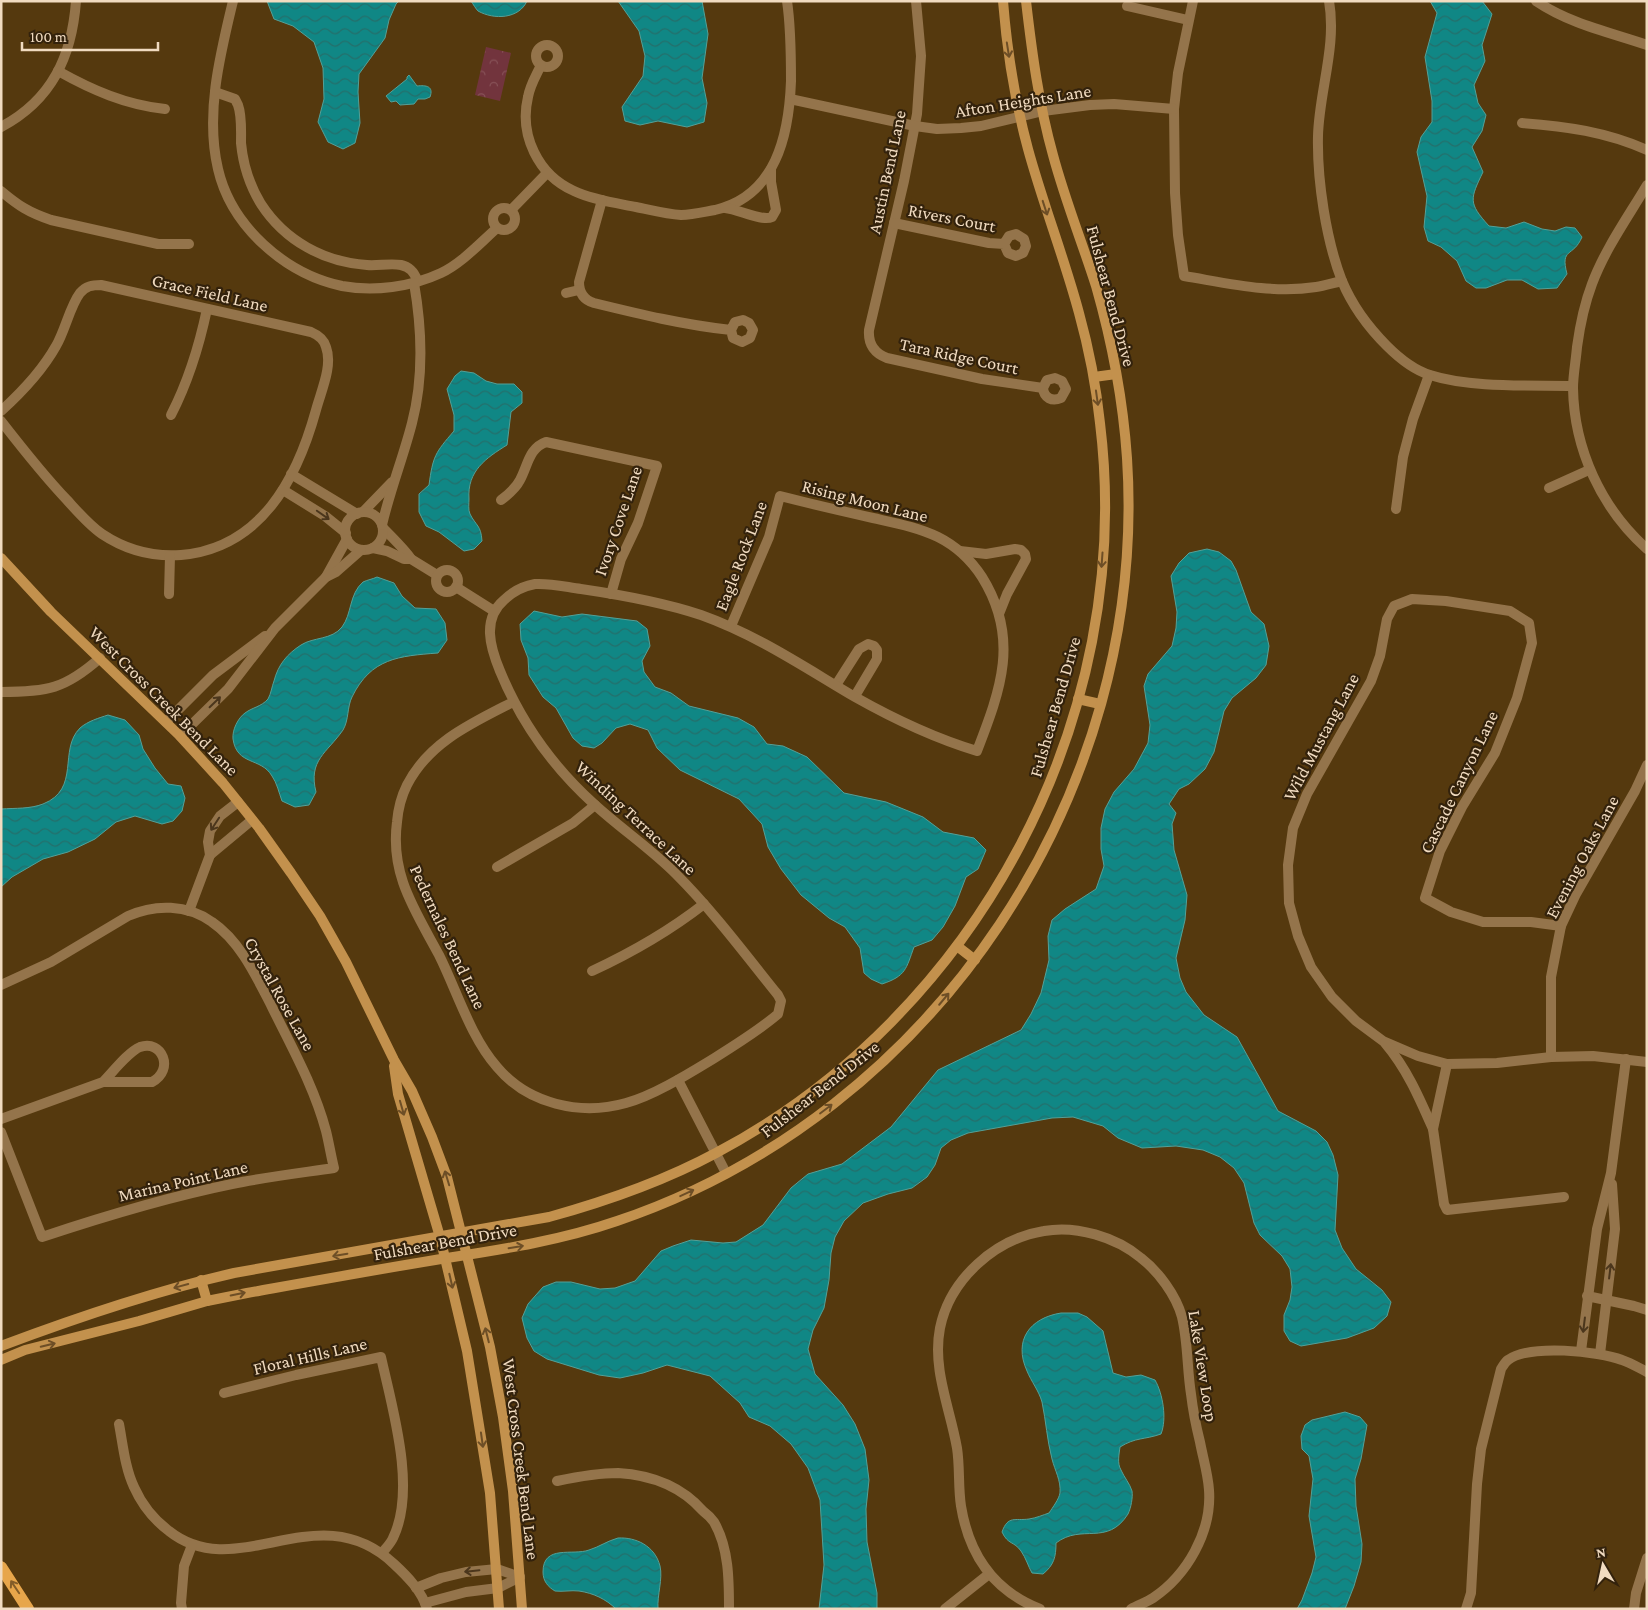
<svg xmlns="http://www.w3.org/2000/svg" width="1648" height="1610" viewBox="0 0 1648 1610" font-family="'Crimson Pro',serif">
<defs>
<pattern id="park-crowns" width="20" height="18" patternUnits="userSpaceOnUse" patternTransform="scale(1.25)"><rect width="20" height="18" fill="#72343d"/><path d="M2 6a3 3 0 1 1 6 0M12 15a3 3 0 1 1 6 0" fill="none" stroke="#875157"/></pattern>
<pattern id="water-waves" width="16" height="10" patternUnits="userSpaceOnUse" patternTransform="scale(1.25)"><rect width="16" height="10" fill="#108785"/><path d="M0 5q4-4 8 0t8 0" fill="none" stroke="#246f6b"/></pattern>
</defs>
<rect width="100%" height="100%" fill="#55390e"/>
<polygon fill="url(#park-crowns)" points="486,47 511,53 500,101 475,95"/>
<g fill="url(#water-waves)" stroke="#54a097">
<polygon points="267,1 399,1 396,4 389,20 385,38 359,74 358,92 360,123 355,143 343,149 328,142 318,122 324,99 323,68 314,42 293,26 274,19"/>
<path d="M 471,1 L 527,1 C 519,19 494,20 478,11 C 476,9 473,4 471,1 Z"/>
<polygon points="618,1 702,1 708,34 702,78 707,103 704,122 687,127 658,121 640,125 625,121 622,107 643,76 645,56 639,31"/>
<path d="M 1430,1 L 1482,1 L 1492,14 L 1482,45 L 1485,61 L 1474,85 L 1478,103 L 1486,115 L 1482,131 L 1472,147 L 1483,172 C 1470,199 1468,203 1489,226 L 1506,228 L 1524,222 L 1542,229 L 1555,231 L 1566,227 L 1575,228 L 1582,237 C 1573,258 1560,247 1567,274 L 1557,288 L 1538,289 L 1522,280 L 1507,280 L 1486,288 L 1476,288 L 1466,281 L 1457,261 L 1441,247 L 1428,241 L 1424,227 L 1427,196 L 1417,152 L 1421,137 L 1432,122 L 1432,101 L 1425,57 L 1437,13 Z"/>
<path d="M 409,75 L 417,86 C 426,85 434,86 430,97 L 425,99 L 418,99 L 414,104 L 400,105 L 396,101 L 391,102 L 386,96 L 407,79 L 407,77 Z"/>
<path d="M 461,371 L 474,373 L 486,381 L 497,384 L 514,384 L 522,392 L 522,403 L 511,412 L 507,445 C 486,458 467,471 469,499 C 469,503 468,510 470,514 C 476,526 481,525 482,541 L 474,549 L 464,551 L 439,532 L 426,526 L 419,512 L 419,494 L 429,485 C 433,456 435,453 454,431 L 454,415 L 447,389 L 455,376 Z"/>
<polygon points="1207,549 1219,552 1231,561 1236,570 1251,612 1264,624 1269,646 1266,665 1256,678 1232,698 1224,711 1214,752 1205,769 1189,784 1179,789 1169,804 1176,813 1172,824 1174,850 1187,895 1185,920 1176,958 1180,978 1186,992 1204,1015 1237,1037 1278,1111 1316,1131 1327,1142 1333,1155 1338,1175 1335,1230 1342,1248 1356,1269 1382,1290 1391,1302 1387,1316 1374,1328 1347,1338 1301,1346 1290,1341 1284,1331 1284,1315 1290,1300 1292,1287 1290,1269 1282,1256 1260,1235 1254,1223 1244,1183 1234,1168 1220,1157 1203,1150 1176,1146 1142,1148 1118,1138 1103,1126 1073,1117 1052,1118 968,1133 951,1140 941,1148 935,1165 927,1177 912,1188 888,1194 863,1203 844,1221 835,1237 831,1253 829,1280 824,1308 813,1330 808,1349 815,1374 843,1405 855,1424 865,1449 869,1480 866,1509 867,1542 877,1593 877,1609 819,1609 824,1565 820,1500 808,1468 791,1444 770,1426 749,1417 740,1403 710,1376 667,1365 643,1373 620,1378 599,1375 547,1359 534,1351 527,1338 522,1318 528,1304 543,1287 556,1282 571,1282 600,1289 615,1288 635,1281 661,1251 673,1246 691,1240 723,1243 736,1242 763,1225 791,1188 808,1174 842,1164 891,1127 938,1070 1021,1030 1031,1014 1041,993 1049,960 1048,936 1052,920 1065,909 1096,889 1104,866 1101,849 1101,828 1105,809 1114,792 1134,769 1148,743 1150,725 1144,686 1148,674 1172,646 1176,628 1177,612 1171,576 1179,563 1189,553"/>
<path d="M 377,577 L 394,583 L 402,596 L 415,608 L 436,609 L 445,623 L 447,640 L 438,653 C 399,656 371,658 352,697 C 347,707 349,720 343,730 C 327,753 308,760 316,792 L 309,805 L 295,807 L 282,801 C 279,793 277,783 272,776 C 261,757 237,766 233,739 C 232,730 238,718 245,713 C 253,707 261,707 268,699 C 271,694 272,686 274,681 C 278,665 287,654 301,645 C 313,637 332,640 342,627 C 352,614 349,594 363,582 C 367,580 373,579 377,577 Z"/>
<path d="M 534,611 L 562,617 L 582,614 L 637,621 L 647,629 L 650,646 L 642,661 L 644,672 L 655,687 L 671,693 L 689,706 L 738,718 L 754,727 L 767,744 L 783,746 L 807,757 L 844,793 L 886,802 L 923,817 L 943,832 L 974,838 L 986,850 L 978,869 L 966,877 L 955,906 L 943,927 L 932,940 L 914,947 C 906,969 906,976 882,984 L 871,979 L 864,973 L 860,948 L 845,927 L 829,918 L 801,895 L 781,869 L 768,847 L 762,824 L 739,799 L 680,770 L 657,748 L 648,730 L 630,724 L 616,728 L 602,743 L 594,748 L 582,746 L 573,738 L 556,708 L 543,697 L 529,675 L 528,658 L 521,640 L 520,624 Z"/>
<path d="M 108,715 L 125,720 L 139,735 L 143,749 L 155,768 L 168,784 L 181,786 L 185,798 L 182,811 L 173,821 L 162,824 L 135,816 L 116,822 L 95,839 L 68,852 L 43,859 L 12,877 L 1,887 L 1,809 C 16,808 30,809 43,804 C 81,789 58,750 80,728 C 88,721 99,718 108,715 Z"/>
<path d="M 1061,1313 L 1078,1313 L 1087,1317 L 1103,1331 L 1113,1373 L 1126,1377 L 1141,1375 L 1155,1380 C 1163,1394 1167,1419 1161,1434 C 1144,1440 1136,1437 1120,1447 C 1119,1455 1117,1463 1121,1470 C 1124,1477 1130,1484 1132,1491 C 1133,1497 1131,1508 1128,1514 C 1107,1547 1082,1523 1056,1543 C 1056,1557 1054,1565 1043,1574 L 1032,1573 C 1028,1566 1026,1558 1021,1551 C 1014,1541 1008,1545 1002,1532 C 1008,1515 1015,1521 1029,1519 C 1036,1518 1043,1515 1049,1513 C 1053,1507 1059,1499 1060,1493 C 1061,1480 1055,1471 1052,1459 C 1047,1440 1046,1421 1042,1402 C 1039,1391 1031,1381 1027,1371 C 1013,1340 1030,1318 1061,1313 Z"/>
<polygon points="1345,1412 1360,1417 1367,1425 1361,1459 1355,1479 1356,1506 1362,1544 1361,1562 1354,1586 1345,1609 1297,1609 1302,1600 1312,1573 1316,1557 1309,1516 1313,1479 1309,1456 1302,1449 1301,1436 1305,1425 1312,1420"/>
<path d="M 618,1538 C 636,1537 655,1546 660,1566 C 663,1579 657,1595 658,1609 L 616,1609 C 606,1599 593,1593 579,1591 C 571,1590 563,1592 555,1591 C 548,1587 543,1581 543,1572 C 543,1544 573,1556 589,1550 C 599,1547 607,1541 618,1538 Z"/>
</g>
<g fill="none" stroke-linecap="round" stroke-linejoin="round">
<g stroke="#94744b" stroke-width="10">
<path d="M 916,1 L 921,56 L 917,114 L 904,181 L 869,330 C 868,344 874,353 887,358 L 982,379 L 1043,388 C 1044,398 1052,402 1061,398 L 1066,389 L 1062,381 L 1055,378 L 1047,380 L 1043,388"/>
<path d="M 1193,1 L 1178,73 L 1174,109 L 1175,193 L 1178,235 L 1184,276 C 1227,283 1272,294 1316,287 C 1324,286 1333,283 1342,281"/>
<path d="M 1329,1 C 1337,46 1319,92 1318,136 C 1317,180 1326,240 1342,281 C 1352,305 1369,328 1387,346 C 1399,358 1414,370 1430,375 C 1470,388 1530,385 1573,386"/>
<polyline points="1127,6 1188,20"/>
<circle cx="547" cy="56" r="11"/>
<path d="M 541,65 C 536,76 530,85 528,97 C 519,135 538,175 574,191 C 593,200 616,203 636,207 C 651,210 666,214 681,215 C 692,215 704,212 715,210 C 776,196 789,135 791,81 C 791,54 791,28 787,1"/>
<path d="M 58,71 C 92,90 126,105 165,109"/>
<path d="M 215,92 L 235,99 L 238,105 C 242,116 241,130 241,143 C 243,164 250,186 261,204 C 285,241 324,262 367,265 C 378,266 390,263 401,265 C 410,267 414,272 417,280 L 414,283"/>
<polyline points="790,99 915,126 937,129 961,128 981,126 1043,111 1090,105 1114,104 1174,109"/>
<path d="M 1522,123 C 1565,126 1607,132 1647,150"/>
<path d="M 1,127 C 52,100 72,56 76,1"/>
<path d="M 1647,185 C 1628,217 1605,249 1592,284 C 1584,305 1580,325 1577,347 C 1576,360 1573,375 1573,388 C 1574,449 1601,508 1647,549"/>
<path d="M 1,191 C 19,206 28,212 51,220 L 158,244 L 189,244"/>
<path d="M 602,200 L 579,282 C 579,293 584,300 594,303 C 639,314 684,325 731,330 L 735,322 L 743,320 L 749,323 L 753,330 L 750,338 L 742,342 L 733,338 L 731,330"/>
<circle cx="504" cy="219" r="11"/>
<path d="M 725,208 C 738,209 762,222 772,217 L 776,210 L 771,182 L 771,169"/>
<polyline points="511,210 547,173"/>
<polyline points="894,223 989,243 1004,244 1009,236 1016,234 1024,239 1026,246 1023,253 1016,256 1008,253 1004,244"/>
<polyline points="566,293 579,290"/>
<path d="M 1,411 C 22,392 42,371 56,346 C 65,331 70,306 80,293 C 86,286 92,285 101,285 L 311,332 C 318,335 324,339 326,347 C 333,366 321,391 316,410 C 297,479 261,548 181,555 C 153,557 126,550 102,534 C 89,525 78,512 67,500 C 43,475 22,448 1,421"/>
<path d="M 171,415 C 189,380 199,347 207,309"/>
<polyline points="291,474 357,514"/>
<polyline points="1549,488 1589,470"/>
<polyline points="283,490 325,516 346,533"/>
<path d="M 501,500 C 509,494 516,488 520,480 C 528,465 529,448 546,442 L 657,466 L 638,523 L 621,559 L 611,594"/>
<polyline points="1396,509 1403,457 1413,419 1429,375"/>
<path d="M 383,528 C 390,535 407,552 411,559"/>
<polyline points="373,548 387,551 404,559 411,559 437,575"/>
<polyline points="960,551 986,554 1015,549 1021,550 1025,554 1026,559 1007,594 999,614"/>
<circle cx="447" cy="581" r="11"/>
<polyline points="456,587 494,611"/>
<polyline points="169,594 170,556"/>
<polyline points="836,685 859,649 868,644 874,646 877,650 877,659 855,696"/>
<path d="M 1,692 C 47,692 65,689 100,658"/>
<path d="M 513,702 C 472,723 429,742 407,785 C 401,797 398,810 397,822 C 390,875 415,910 439,955 C 457,991 470,1036 497,1067 C 528,1104 580,1116 626,1103 C 652,1096 685,1076 708,1062 C 732,1047 757,1032 778,1014 L 781,1001 L 778,995 C 745,954 713,911 676,874 C 650,848 620,828 594,804 C 552,766 521,722 500,671 C 490,647 482,619 504,600 C 512,592 524,586 535,584 C 550,583 566,587 581,589 C 622,595 662,602 701,615 C 757,635 804,667 855,697 C 894,719 934,738 977,751 C 1001,689 1020,638 982,577 C 971,560 956,546 938,537 C 917,527 895,523 873,518 C 842,511 811,504 780,496 L 769,537 L 731,626"/>
<polyline points="210,855 252,820"/>
<polyline points="497,867 573,823 595,805"/>
<polyline points="189,911 210,855 208,842 210,831 220,816 238,802"/>
<polyline points="1561,926 1531,922 1483,922 1451,912 1425,898 1440,851 1462,807 1495,753 1517,698 1532,643 1529,623 1510,611 1446,601 1412,599 1394,606 1387,619 1380,656 1371,681 1307,794 1293,828 1288,865 1289,903 1298,936 1311,967 1332,997 1356,1021 1383,1041 1418,1056 1447,1064 1497,1063 1551,1057 1593,1056 1647,1062"/>
<path d="M 592,971 C 633,952 668,932 704,904"/>
<path d="M 1,985 L 51,962 L 128,916 C 155,904 187,904 212,922 C 240,941 256,976 271,1005 C 291,1046 314,1086 326,1131 C 329,1143 331,1156 334,1168 C 300,1173 266,1177 232,1184 C 168,1197 105,1216 42,1237 L 1,1132"/>
<path d="M 1385,1043 C 1407,1069 1419,1097 1433,1129"/>
<polyline points="1551,1057 1551,977 1561,926 1576,894 1635,791 1647,765"/>
<polyline points="1447,1064 1433,1129 1444,1204 1447,1210 1564,1197"/>
<polyline points="678,1080 726,1173"/>
<path d="M 1,1119 L 103,1082 L 152,1082 C 175,1070 162,1039 140,1047 C 128,1052 112,1073 103,1082"/>
<polyline points="1587,1296 1634,1306 1647,1310"/>
<polyline points="1581,1351 1597,1229 1611,1173 1626,1059"/>
<polyline points="1600,1354 1615,1229 1612,1184"/>
<path d="M 224,1393 L 296,1375 L 381,1357 C 392,1407 417,1489 393,1538 C 391,1543 386,1548 382,1553"/>
<path d="M 119,1424 C 123,1445 125,1468 134,1487 C 142,1505 153,1519 169,1531 C 238,1586 318,1492 394,1564 C 407,1576 422,1591 427,1609"/>
<path d="M 557,1481 C 576,1477 597,1473 618,1473 C 651,1475 681,1486 703,1511 C 707,1514 711,1518 714,1522 C 729,1548 729,1580 729,1609"/>
<polyline points="416,1588 441,1578 466,1572 497,1569 520,1577"/>
<polyline points="425,1603 466,1592 498,1588 520,1577"/>
<polyline points="182,1609 181,1603 184,1566 192,1545"/>
<polyline points="945,1609 989,1574"/>
<path d="M 1040,1609 C 994,1591 969,1555 961,1506 C 958,1487 960,1467 957,1448 C 950,1408 932,1369 940,1328 C 950,1279 995,1239 1044,1231 C 1076,1225 1116,1237 1141,1258 C 1158,1271 1176,1295 1182,1317 C 1188,1342 1187,1369 1191,1394 C 1193,1411 1196,1426 1200,1442 C 1203,1458 1208,1474 1209,1490 C 1212,1532 1187,1575 1153,1598 C 1147,1602 1138,1605 1131,1609"/>
<path d="M 1466,1609 L 1471,1593 L 1477,1484 L 1481,1449 L 1501,1369 C 1503,1366 1505,1362 1508,1360 C 1529,1344 1599,1351 1622,1360 C 1631,1363 1639,1368 1647,1372"/>
<polyline points="1634,1609 1636,1593 1647,1558"/>
</g>
<g stroke="#94744b" stroke-width="10">
<path d="M 233,1 C 220,55 205,114 218,169 C 231,226 285,274 342,286 C 374,292 411,287 441,273 C 462,263 480,243 497,228"/>
<path d="M 1536,1 C 1570,24 1609,32 1647,45"/>
<polyline points="363,512 392,482"/>
<circle cx="364" cy="531" r="19"/>
<path d="M 382,525 C 390,490 403,458 412,423 C 424,377 422,329 414,283"/>
<polyline points="326,577 347,539"/>
<polyline points="166,722 213,675 265,636"/>
<polyline points="180,736 228,689 275,628 326,577 336,572 361,550"/>
</g>
<g stroke="#c3914d" stroke-width="10">
<polyline points="1094,377 1116,374"/>
<polyline points="1,558 51,612 180,736 223,783 259,828 291,873 320,916 346,962 394,1060 412,1091 432,1137 447,1177 490,1347 503,1417 513,1491 522,1609"/>
<polyline points="1078,699 1100,704"/>
<polyline points="957,946 975,960"/>
<polyline points="394,1066 398,1094 440,1237 467,1351 490,1493 499,1609"/>
<polyline points="201,1280 207,1301"/>
<path d="M 1,1346 C 78,1317 154,1291 234,1273 L 549,1217 C 607,1201 664,1181 716,1153 C 978,1014 1136,717 1100,423 C 1096,385 1089,349 1079,313 C 1064,257 1043,204 1028,149 C 1015,101 1007,51 1003,1"/>
<path d="M 1,1360 L 25,1350 L 139,1321 L 207,1301 L 247,1293 C 314,1281 380,1269 447,1258 C 505,1249 562,1240 617,1221 C 935,1114 1149,792 1127,458 C 1123,400 1112,342 1096,286 C 1082,242 1065,200 1053,155 C 1039,105 1032,53 1026,1"/>
</g>
<polyline stroke="#e7a64b" stroke-width="12" points="1,1567 28,1609"/>
</g>
<defs><path id="oneway-shaft" d="M-6 0H5M1.5-3L5.5 0L1.5 3" fill="none" stroke-width="1.6" stroke-linecap="round" stroke-linejoin="round" transform="scale(1.25)"/></defs>
<g stroke="#6d4e26">
<use href="#oneway-shaft" transform="translate(1008 50) rotate(81)"/>
<use href="#oneway-shaft" transform="translate(1045 208) rotate(72)"/>
<use href="#oneway-shaft" transform="translate(1097 398) rotate(82)"/>
<use href="#oneway-shaft" transform="translate(1102 560) rotate(94)"/>
<use href="#oneway-shaft" transform="translate(944 999) rotate(-50)"/>
<use href="#oneway-shaft" transform="translate(402 1108) rotate(74)"/>
<use href="#oneway-shaft" transform="translate(826 1109) rotate(-37)"/>
<use href="#oneway-shaft" transform="translate(447 1178) rotate(-107)"/>
<use href="#oneway-shaft" transform="translate(687 1193) rotate(-25)"/>
<use href="#oneway-shaft" transform="translate(516 1247) rotate(-9)"/>
<use href="#oneway-shaft" transform="translate(340 1255) rotate(170)"/>
<use href="#oneway-shaft" transform="translate(451 1281) rotate(77)"/>
<use href="#oneway-shaft" transform="translate(181 1286) rotate(165)"/>
<use href="#oneway-shaft" transform="translate(238 1294) rotate(-12)"/>
<use href="#oneway-shaft" transform="translate(487 1335) rotate(-104)"/>
<use href="#oneway-shaft" transform="translate(48 1345) rotate(-14)"/>
<use href="#oneway-shaft" transform="translate(482 1440) rotate(82)"/>
</g>
<g stroke="#4b361c">
<use href="#oneway-shaft" transform="translate(323 515) rotate(35)"/>
<use href="#oneway-shaft" transform="translate(215 702) rotate(-44)"/>
<use href="#oneway-shaft" transform="translate(215 824) rotate(123)"/>
<use href="#oneway-shaft" transform="translate(1610 1271) rotate(-83)"/>
<use href="#oneway-shaft" transform="translate(1584 1325) rotate(97)"/>
<use href="#oneway-shaft" transform="translate(472 1571) rotate(174)"/>
</g>
<use stroke="#845d28" href="#oneway-shaft" transform="translate(15 1587) rotate(-124)"/>
<g text-anchor="middle" dominant-baseline="central" stroke-width="4.5" stroke-linejoin="round" paint-order="stroke">
<g font-size="18" fill="#f1dbc0" stroke="#33220c">
<text transform="translate(1023 101) rotate(-9)">Afton Heights Lane</text>
<text transform="translate(887 172) rotate(-78)">Austin Bend Lane</text>
<text transform="translate(952 218) rotate(11)">Rivers Court</text>
<text transform="translate(210 293) rotate(13)">Grace Field Lane</text>
<text transform="translate(1111 296) rotate(75)">Fulshear Bend Drive</text>
<text transform="translate(959 356) rotate(12)">Tara Ridge Court</text>
<text transform="translate(865 501) rotate(14)">Rising Moon Lane</text>
<text transform="translate(618 521) rotate(-71)">Ivory Cove Lane</text>
<text transform="translate(741 556) rotate(-69)">Eagle Rock Lane</text>
<text transform="translate(164 701) rotate(45)">West Cross Creek Bend Lane</text>
<text transform="translate(1055 707) rotate(-74)">Fulshear Bend Drive</text>
<text transform="translate(1321 737) rotate(-62)">Wild Mustang Lane</text>
<text transform="translate(1459 782) rotate(-64)">Cascade Canyon Lane</text>
<text transform="translate(636 818) rotate(43)">Winding Terrace Lane</text>
<text transform="translate(1582 857) rotate(-62)">Evening Oaks Lane</text>
<text transform="translate(448 937) rotate(65)">Pedernales Bend Lane</text>
<text transform="translate(280 994) rotate(61)">Crystal Rose Lane</text>
<text transform="translate(820 1089) rotate(-38)">Fulshear Bend Drive</text>
<text transform="translate(183 1181) rotate(-13)">Marina Point Lane</text>
<text transform="translate(445 1242) rotate(-10)">Fulshear Bend Drive</text>
<text transform="translate(310 1356) rotate(-13)">Floral Hills Lane</text>
<text transform="translate(1203 1366) rotate(81)">Lake View Loop</text>
<text transform="translate(521 1459) rotate(83)">West Cross Creek Bend Lane</text>
</g>
</g>
<rect width="1648" height="1610" fill="none" stroke="#f1dbc0" stroke-width="5"/>
<g transform="translate(1603 1565) rotate(351)" stroke="#33220c" stroke-width="4" paint-order="stroke">
<path d="M0-4L9 19L0 12L-9 19Z" fill="#f1dbc0"/>
<text y="-8" font-size="14" font-weight="bold" text-anchor="middle" fill="#f1dbc0">N</text>
</g>
<path d="M22 42v8h136v-8" fill="none" stroke="#f1dbc0" stroke-width="2.5"/>
<text x="30" y="42" font-size="15" fill="#f1dbc0" stroke="#33220c" stroke-width="4" paint-order="stroke">100 m</text>
</svg>
